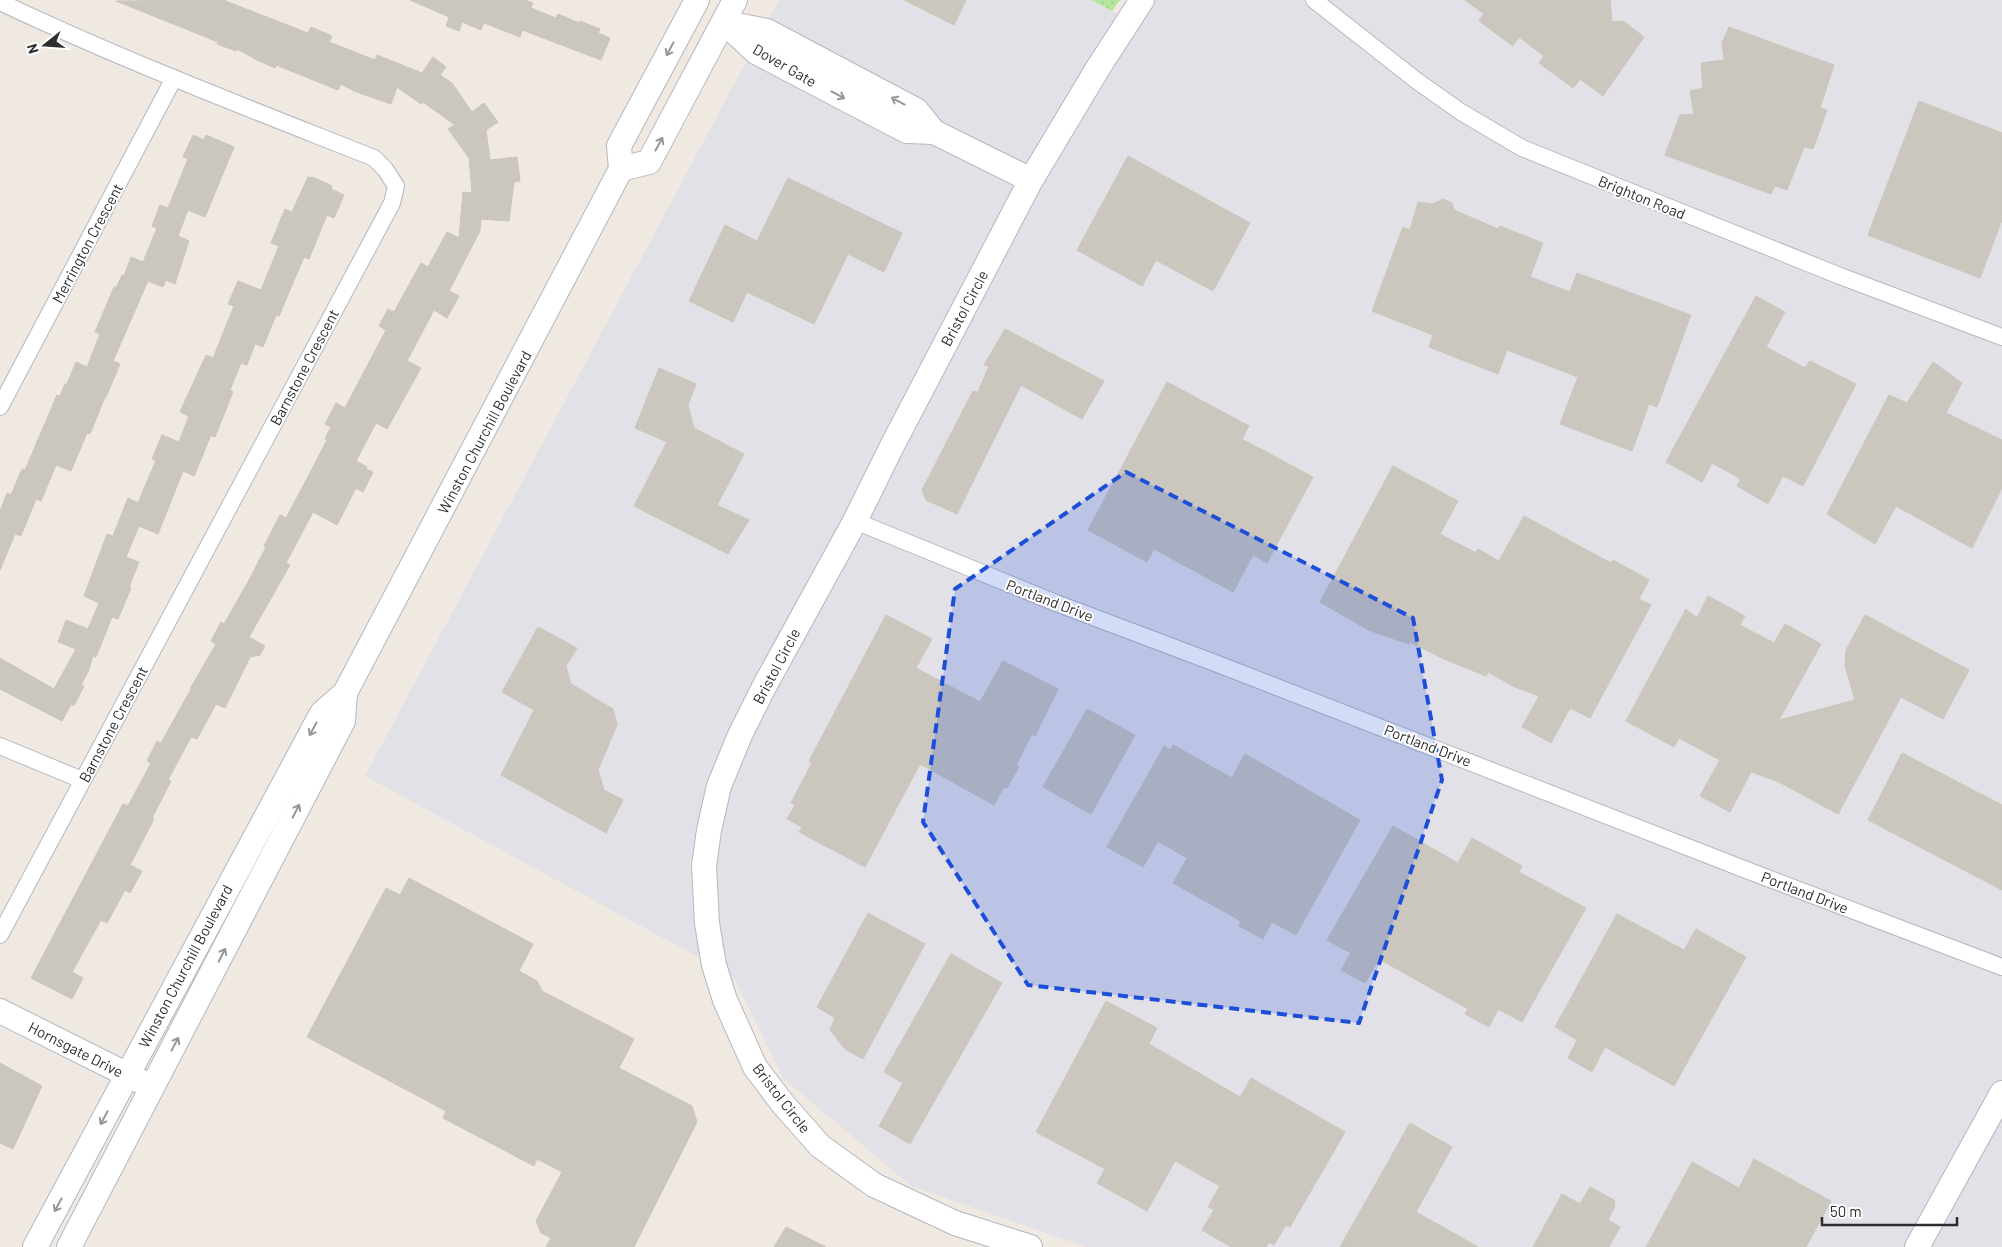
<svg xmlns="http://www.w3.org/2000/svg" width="2002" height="1247" viewBox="0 0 2002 1247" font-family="Barlow,sans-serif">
<defs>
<pattern id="grass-dots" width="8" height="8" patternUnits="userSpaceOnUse" patternTransform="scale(1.25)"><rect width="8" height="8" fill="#b6e59e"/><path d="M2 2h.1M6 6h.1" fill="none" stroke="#9dc588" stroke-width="1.8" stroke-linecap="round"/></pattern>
</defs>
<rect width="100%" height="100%" fill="#efe9e1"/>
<polygon fill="#e3e1e8" points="779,0 1091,0 1128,20 1142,0 2002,0 2002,1247 1086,1247 911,1186 783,1078 733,976 365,776"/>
<polygon fill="url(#grass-dots)" points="1091,0 1120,0 1112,11"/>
<g fill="#cbc7bf" stroke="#cbc5ba">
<polygon points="223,0 308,33 311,27 332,36 329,42 375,60 377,55 422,73 433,57 446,67 440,75 452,83 472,112 484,103 498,122 486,130 490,160 517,157 520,181 514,182 509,221 481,219 480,231 449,291 459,296 447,318 434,310 407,361 421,368 387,429 376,423 356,461 367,467 366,469 373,472 363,492 356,488 337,525 313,512 286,563 290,565 249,637 265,646 260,655 250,657 225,708 216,704 197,739 191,737 168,780 171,781 153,816 153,821 130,865 142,871 130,893 125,890 107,923 101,920 72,972 83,978 72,999 31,978 123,804 128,806 151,763 147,761 157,741 161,743 191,689 190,689 216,644 211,641 221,622 224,624 248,582 266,547 264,546 280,515 286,518 312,469 327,440 325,439 331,427 325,424 336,403 345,408 386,330 379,326 388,309 394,312 421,263 428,267 447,232 459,238 463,192 472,193 469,158 448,129 455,125 423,102 421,104 397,87 391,104 354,91 341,84 338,90 276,65 275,68 255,59 237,49 236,51 217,44 218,42 116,1"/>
<polygon points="410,0 525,0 533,3 531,8 556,18 558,14 579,23 580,21 600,29 598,33 610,38 601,60 522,30 520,37 484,23 481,30 462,22 459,31 446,26 449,18 447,16"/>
<polygon points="904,0 966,0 954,25"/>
<polygon points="1465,0 1610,0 1612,22 1623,21 1644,37 1603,96 1580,79 1573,88 1539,63 1544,56 1519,37 1513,46 1479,21 1484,14"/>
<polygon points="1729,27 1834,65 1820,108 1827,110 1813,149 1804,147 1787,190 1775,186 1771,194 1665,155 1680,115 1694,114 1690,91 1703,88 1701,63 1724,60 1722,43"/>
<polygon points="1919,101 2002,133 2002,220 1980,278 1868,235"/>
<polygon points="193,135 204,140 206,135 234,147 205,217 188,210 178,236 189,241 175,284 166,280 163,287 148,281 113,361 120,364 106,397 105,397 90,434 87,433 71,471 56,465 41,501 36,499 21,536 15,534 0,570 0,511 7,493 11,495 22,469 25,470 57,395 60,396 65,384 67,384 76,362 87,367 100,334 95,332 114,287 116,288 122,275 124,276 131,257 143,262 157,228 152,226 160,205 168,208 188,159 183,157"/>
<polygon points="1128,156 1250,223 1213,291 1156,260 1142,286 1077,250"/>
<polygon points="308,177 315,178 332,186 331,189 344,195 334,218 327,215 309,259 304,257 279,316 276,315 263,347 255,344 247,365 241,363 230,390 233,392 215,437 211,435 194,476 183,471 158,534 139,526 126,557 139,562 129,587 131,588 118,619 112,617 96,657 93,656 88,672 81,685 84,686 74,706 71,704 62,721 0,689 0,658 54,689 76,649 58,642 66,620 88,629 99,603 84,596 107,534 113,536 128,498 138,503 156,460 152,459 162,435 179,442 189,416 180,412 206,355 213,358 234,306 228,304 238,281 261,290 279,246 271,243 285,209 292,212"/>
<polygon points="788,178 902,233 884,272 848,254 814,324 747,292 733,322 689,301 725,225 757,241"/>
<polygon points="1443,199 1452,203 1454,210 1498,229 1500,226 1543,243 1530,277 1570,292 1577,273 1691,315 1657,407 1649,404 1632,451 1560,424 1578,377 1507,350 1498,374 1429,347 1433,335 1372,311 1403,227 1410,230 1418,202 1433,204"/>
<polygon points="1756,296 1785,312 1766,347 1805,368 1810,361 1856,384 1803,486 1783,476 1768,504 1737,486 1741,479 1712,463 1702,482 1666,462"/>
<polygon points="1005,329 1104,381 1082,419 1021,385 957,514 926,500 922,490 973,391 978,392 989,366 984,365"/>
<polygon points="1933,362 1962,383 1946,413 2002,440 2002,488 1972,548 1896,506 1875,544 1827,514 1889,395 1907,403"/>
<polygon points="659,368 696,384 688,405 694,428 744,454 717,505 749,520 728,554 634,506 667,442 635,428"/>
<polygon points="1167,382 1249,426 1242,439 1313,477 1267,563 1253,555 1233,592 1154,549 1147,562 1088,530"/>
<polygon points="1393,466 1458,501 1440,534 1476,553 1478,549 1499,561 1524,516 1611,563 1613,560 1649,580 1639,599 1651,605 1590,718 1570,708 1551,743 1522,727 1539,696 1515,687 1488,672 1486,676 1446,660 1410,642 1409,644 1368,630 1320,602"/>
<polygon points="1708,596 1745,616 1740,625 1774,643 1785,624 1821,644 1779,720 1855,700 1845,666 1846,650 1865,615 1969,670 1943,719 1901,697 1838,814 1777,781 1751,772 1730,812 1700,796 1720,760 1679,738 1674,747 1626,721 1686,609 1697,618"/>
<polygon points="886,615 932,639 916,668 980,702 1003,661 1058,689 1035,736 1032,734 1016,765 1019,767 1007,788 1004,787 994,805 920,764 865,867 799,832 802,827 787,819 795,805 791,803 812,763 809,761"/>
<polygon points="538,627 577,648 566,666 571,684 613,709 617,725 598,770 604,790 623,800 606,833 501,775 534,710 502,692"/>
<polygon points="1087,709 1135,735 1091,814 1043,787"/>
<polygon points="1173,745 1232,778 1245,754 1360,820 1296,935 1272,922 1263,939 1239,926 1241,921 1173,883 1187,858 1158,841 1143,867 1107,847 1164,746 1170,750"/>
<polygon points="1902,753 2002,805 2002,890 1868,820"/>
<polygon points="1393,826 1458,863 1472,838 1522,866 1519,872 1586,908 1522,1022 1498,1009 1489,1027 1465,1014 1468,1009 1379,959 1365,983 1341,970 1351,953 1327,940"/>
<polygon points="409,878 533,944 519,971 537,981 542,991 634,1039 619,1068 692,1106 697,1122 634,1247 546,1247 551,1238 541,1233 536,1221 562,1172 537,1159 534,1166 443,1118 446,1111 307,1037 386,888 400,895"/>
<polygon points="868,913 925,944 863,1059 845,1049 830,1030 835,1018 817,1007"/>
<polygon points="1617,914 1684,950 1696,929 1746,957 1674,1086 1605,1047 1592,1072 1568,1058 1577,1040 1555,1027"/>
<polygon points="951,954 1002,983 910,1144 879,1126 903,1083 884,1072"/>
<polygon points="1106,1001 1157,1028 1149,1044 1240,1097 1251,1078 1345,1132 1290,1227 1286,1225 1274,1245 1269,1242 1266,1247 1231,1247 1202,1230 1214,1210 1208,1207 1220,1186 1175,1161 1147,1211 1097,1183 1105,1169 1036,1132"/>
<polygon points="0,1063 42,1086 13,1149 0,1143"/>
<polygon points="1410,1123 1452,1147 1416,1212 1478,1247 1340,1247"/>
<polygon points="1754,1159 1831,1201 1806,1247 1646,1247 1692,1162 1739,1188"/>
<polygon points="1590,1187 1614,1200 1615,1206 1608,1220 1620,1227 1609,1247 1533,1247 1562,1194 1580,1204"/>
<polygon points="786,1227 826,1247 774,1247"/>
</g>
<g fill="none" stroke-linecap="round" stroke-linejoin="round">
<g stroke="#b4b7c1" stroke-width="18">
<g id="street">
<polyline points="1314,0 1417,81 1461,112 1522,148 1840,276 2002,337"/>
<path d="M 0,2 C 122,60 248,108 374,158 L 385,169 L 396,186 L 392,203 L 0,935"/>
<polyline points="0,407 174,78"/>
<polyline points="855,521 1056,603 1215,663 1749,871 2002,967"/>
<polyline points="0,746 82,780"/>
</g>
</g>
<g stroke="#b4b7c1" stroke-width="26">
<g id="secondary">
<polyline points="724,22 756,52 878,116 907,131 934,132 1031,180"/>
<polyline points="727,23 767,31 863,82 916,110 934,132"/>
<polyline points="621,169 649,162 735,0"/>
<polyline points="0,1011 142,1082"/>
<polyline points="35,1247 322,713 345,693 621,169 619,146 697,0"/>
<polyline points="69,1247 343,721 345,693"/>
<polyline points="1030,1247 955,1223 874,1185 820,1146 783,1104 755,1067 725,1000 714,965 711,948 707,923 704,866 709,830 719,786 740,735 764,687 855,521 892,446 1031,180 1098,68 1142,0"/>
<polyline points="1917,1247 2002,1093"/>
</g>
</g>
<use href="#street" stroke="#fff" stroke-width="16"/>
<use href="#secondary" stroke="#fff" stroke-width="24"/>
</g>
<defs><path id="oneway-shaft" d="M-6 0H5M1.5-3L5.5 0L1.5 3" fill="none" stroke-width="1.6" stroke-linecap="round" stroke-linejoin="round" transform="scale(1.25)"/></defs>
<g stroke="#969696">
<use href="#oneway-shaft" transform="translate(670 49) rotate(118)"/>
<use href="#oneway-shaft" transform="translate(838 95) rotate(28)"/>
<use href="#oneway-shaft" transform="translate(898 101) rotate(-152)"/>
<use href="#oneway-shaft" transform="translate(659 144) rotate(-61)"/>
<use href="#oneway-shaft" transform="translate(313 729) rotate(118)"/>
<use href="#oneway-shaft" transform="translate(296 811) rotate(-63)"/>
<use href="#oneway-shaft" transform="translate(222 955) rotate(-63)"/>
<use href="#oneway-shaft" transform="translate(175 1044) rotate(-62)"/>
<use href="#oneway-shaft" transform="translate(104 1118) rotate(118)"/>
<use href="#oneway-shaft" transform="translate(58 1205) rotate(118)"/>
</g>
<path fill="#1d4ed8" fill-opacity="0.2" stroke="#1d4ed8" stroke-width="4" stroke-dasharray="10 6" stroke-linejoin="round" d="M 1126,472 L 1413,618 L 1442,780 L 1359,1023 L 1028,985 L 923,822 L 955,589 Z"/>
<g text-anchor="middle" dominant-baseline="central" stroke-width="4" stroke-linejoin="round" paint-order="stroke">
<g font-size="15" fill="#2e2e2e" stroke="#fff">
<text transform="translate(785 65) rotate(30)">Dover Gate</text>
<text transform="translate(1642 197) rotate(22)">Brighton Road</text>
<text transform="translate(87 243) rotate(-62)">Merrington Crescent</text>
<text transform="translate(964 308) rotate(-62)">Bristol Circle</text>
<text transform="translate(304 367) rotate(-62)">Barnstone Crescent</text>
<text transform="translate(484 432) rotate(-62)">Winston Churchill Boulevard</text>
<text transform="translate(1050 600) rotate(21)">Portland Drive</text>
<text transform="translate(776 666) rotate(-62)">Bristol Circle</text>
<text transform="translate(113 724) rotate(-62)">Barnstone Crescent</text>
<text transform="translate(1428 745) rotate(21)">Portland Drive</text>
<text transform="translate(1805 892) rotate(21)">Portland Drive</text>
<text transform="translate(185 966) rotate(-62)">Winston Churchill Boulevard</text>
<text transform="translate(76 1049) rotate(27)">Hornsgate Drive</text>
<text transform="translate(782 1098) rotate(52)">Bristol Circle</text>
</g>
</g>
<g transform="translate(45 45) rotate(253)" stroke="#ffffff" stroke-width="4" paint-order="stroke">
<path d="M0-4L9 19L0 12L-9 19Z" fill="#2e2e2e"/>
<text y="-8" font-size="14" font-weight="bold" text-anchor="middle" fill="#2e2e2e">N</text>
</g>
<path d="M1822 1217v8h135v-8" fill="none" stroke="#2e2e2e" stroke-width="2.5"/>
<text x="1830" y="1217" font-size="15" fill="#2e2e2e" stroke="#ffffff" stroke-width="4" paint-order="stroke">50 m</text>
</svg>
